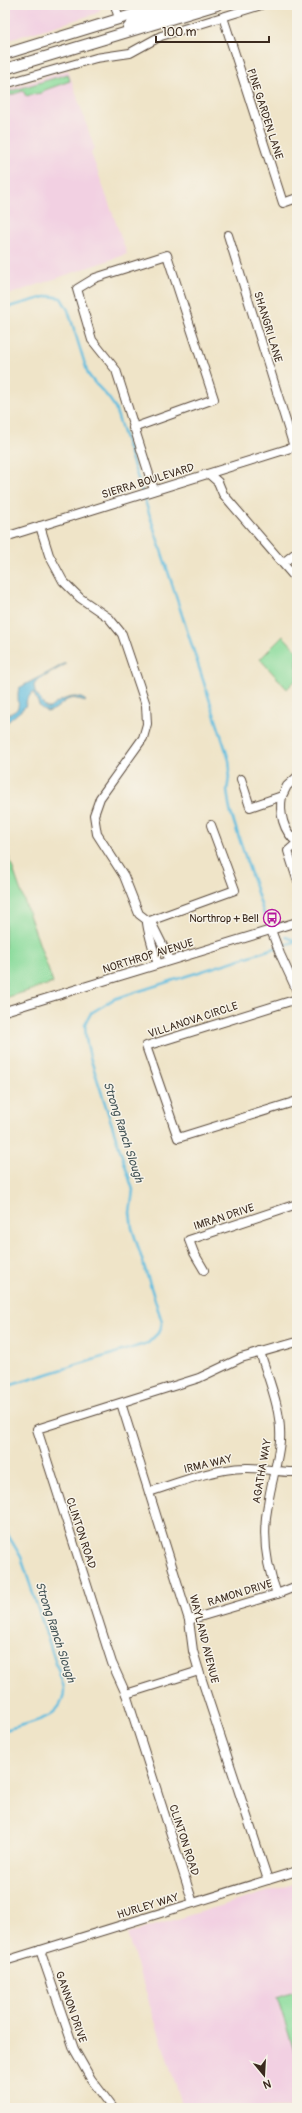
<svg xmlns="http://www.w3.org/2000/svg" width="302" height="2113" viewBox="0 0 302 2113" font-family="Pangolin,sans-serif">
<rect width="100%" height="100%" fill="#f7f3e8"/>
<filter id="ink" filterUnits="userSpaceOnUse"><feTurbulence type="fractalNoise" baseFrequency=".025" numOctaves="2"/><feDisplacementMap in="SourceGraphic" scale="8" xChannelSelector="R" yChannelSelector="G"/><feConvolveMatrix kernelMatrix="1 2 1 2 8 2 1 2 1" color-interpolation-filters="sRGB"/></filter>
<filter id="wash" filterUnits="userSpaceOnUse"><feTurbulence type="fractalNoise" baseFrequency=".012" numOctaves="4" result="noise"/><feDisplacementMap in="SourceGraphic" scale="16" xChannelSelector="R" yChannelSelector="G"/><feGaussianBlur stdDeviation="0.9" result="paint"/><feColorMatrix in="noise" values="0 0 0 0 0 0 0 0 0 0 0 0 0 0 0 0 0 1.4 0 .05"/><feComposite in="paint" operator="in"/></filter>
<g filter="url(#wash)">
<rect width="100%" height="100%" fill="#efe4c8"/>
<g fill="#f2d0e2">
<polygon points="5,5 100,5 100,11 95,14 5,41"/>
<polygon points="68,70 94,147 91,153 127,254 5,296 5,90"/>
<polygon points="297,1883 297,2108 183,2108 127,1934"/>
</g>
<g fill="#8bdc9c" stroke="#63835d">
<polygon points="68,74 70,81 45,90 41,93 26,96 23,91 5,97 5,93"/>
<polygon points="283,636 297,651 297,679 287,689 260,659"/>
<polygon points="5,846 53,983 5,998"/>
<polygon points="297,1990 297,2060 277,1997"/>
</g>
<path fill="#61bddf" stroke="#4e747e" d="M 65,663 L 66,664 L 37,681 L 34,685 L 35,692 L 46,708 L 50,708 C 59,700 76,692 86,701 L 85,702 C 64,691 63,709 47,712 L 40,707 L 33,692 L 27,699 L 25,707 L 5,724 L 5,715 C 26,710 15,702 19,688 C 34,679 50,673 65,663 Z"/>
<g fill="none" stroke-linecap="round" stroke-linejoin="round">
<g stroke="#61bddf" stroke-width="2.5">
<path d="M 5,308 L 49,296 L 61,298 L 68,310 L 88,374 C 96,387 109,394 115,408 L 229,760 L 230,770 L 227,791 L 230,810 L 266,920"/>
<polyline points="286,937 296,941"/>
<polyline points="5,1387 148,1343 160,1331 162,1322 132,1228 130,1213 133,1190 90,1057 86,1039 85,1024 91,1013 114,999 297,941"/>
<path d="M 5,1530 L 21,1557 L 64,1688 C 65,1720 30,1722 5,1730"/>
</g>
</g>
</g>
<g filter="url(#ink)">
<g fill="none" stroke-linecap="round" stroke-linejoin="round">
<g stroke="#564638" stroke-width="10">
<g id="minor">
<polyline points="115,5 119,19"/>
<polyline points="223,17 283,203 297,198"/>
<polyline points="5,84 96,58 130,53 161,36 261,5"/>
<polyline points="228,235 294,447"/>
<polyline points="133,428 214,399 167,255 95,278 77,289 92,340 116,370 154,490"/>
<polyline points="209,474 218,482 223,494 297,580"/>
<polyline points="40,526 49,555 63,581 80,598 109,618 122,634 146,705 147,724 143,738 100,798 94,815 97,834 124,876 139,914 152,924 170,960"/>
<polyline points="5,537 297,446"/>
<polyline points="283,563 297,552"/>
<polyline points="241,779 250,807 282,796 287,786 297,777"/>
<path d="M 282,796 C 279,812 283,832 297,842"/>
<polyline points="297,843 288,851 297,879"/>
<polyline points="147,922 235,890 211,825"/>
<path d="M 147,922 C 146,925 156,959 158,964"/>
<polyline points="271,930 280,954 297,991"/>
<polyline points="297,999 146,1046 178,1138 297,1101"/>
<polyline points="5,1011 297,922"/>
<polyline points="204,1270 194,1253 189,1240 297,1204"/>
<path d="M 260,1352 C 269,1381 282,1410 280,1441 C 278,1462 271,1483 268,1504 C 262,1534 266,1565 277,1594"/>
<polyline points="121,1403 189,1620 193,1651 199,1671 268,1880"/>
<path d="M 149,1492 C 180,1482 212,1469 245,1468 C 262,1467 279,1473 297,1472"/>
<polyline points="189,1620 277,1594 297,1586"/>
<polyline points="126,1694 199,1671"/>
<polyline points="193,1903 126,1694 112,1663 37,1429 199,1378 241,1358 297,1342"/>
<polyline points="40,1950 74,2049 91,2079 113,2108"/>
<polyline points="5,1961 297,1871"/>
</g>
</g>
<g stroke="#564638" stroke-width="12">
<g id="major">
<path d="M 128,28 C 134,18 175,9 187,5"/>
<polyline points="5,54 164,5"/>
<polyline points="5,69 217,5"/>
</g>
</g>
<use href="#minor" stroke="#fff" stroke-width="8"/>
<use href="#major" stroke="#fff" stroke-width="10"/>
</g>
</g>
<defs>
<g id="bus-ring" transform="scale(0.9)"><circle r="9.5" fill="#f7f3e8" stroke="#b5179e" stroke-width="1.5"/><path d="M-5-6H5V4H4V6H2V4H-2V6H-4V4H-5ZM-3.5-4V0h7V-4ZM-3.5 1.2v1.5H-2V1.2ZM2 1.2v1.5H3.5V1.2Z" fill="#b5179e"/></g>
</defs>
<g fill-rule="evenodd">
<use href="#bus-ring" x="272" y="918"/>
</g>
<g text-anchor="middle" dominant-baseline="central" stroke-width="3" stroke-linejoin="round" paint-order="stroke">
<g font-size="11" fill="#3b2a1e" stroke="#f7f3e8">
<text transform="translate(265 114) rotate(72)">PINE GARDEN LANE</text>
<text transform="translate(268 327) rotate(73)">SHANGRI LANE</text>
<text transform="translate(148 481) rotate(-17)">SIERRA BOULEVARD</text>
<text transform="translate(148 956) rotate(-17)">NORTHROP AVENUE</text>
<text transform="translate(193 1020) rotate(-18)">VILLANOVA CIRCLE</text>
<text transform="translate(224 1217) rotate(-18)">IMRAN DRIVE</text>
<text transform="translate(208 1464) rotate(-13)">IRMA WAY</text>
<text transform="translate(262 1471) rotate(-80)">AGATHA WAY</text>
<text transform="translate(81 1533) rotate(72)">CLINTON ROAD</text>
<text transform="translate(240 1593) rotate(-17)">RAMON DRIVE</text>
<text transform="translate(204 1639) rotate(76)">WAYLAND AVENUE</text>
<text transform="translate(184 1840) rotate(72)">CLINTON ROAD</text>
<text transform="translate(148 1906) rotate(-17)">HURLEY WAY</text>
<text transform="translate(71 2007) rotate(71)">GANNON DRIVE</text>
</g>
<g font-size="11" fill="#3b2a1e" stroke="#f7f3e8" text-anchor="end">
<text x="259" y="918">Northrop + Bell</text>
</g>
<g font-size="12" font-style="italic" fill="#465658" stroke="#f7f3e8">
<text transform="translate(123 1132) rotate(72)">Strong Ranch Slough</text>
<text transform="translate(55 1632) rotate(72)">Strong Ranch Slough</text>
</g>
</g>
<rect width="302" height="2113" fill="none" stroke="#f7f3e8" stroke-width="20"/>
<g transform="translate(264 2075) rotate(162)" stroke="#f7f3e8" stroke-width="3" paint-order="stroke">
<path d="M0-3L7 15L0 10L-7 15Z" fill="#3b2a1e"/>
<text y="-6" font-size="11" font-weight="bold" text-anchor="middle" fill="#3b2a1e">N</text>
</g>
<path d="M156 36v6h113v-6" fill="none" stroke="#3b2a1e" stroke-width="2"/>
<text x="162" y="36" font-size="12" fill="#3b2a1e" stroke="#f7f3e8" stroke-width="3" paint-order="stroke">100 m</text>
</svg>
